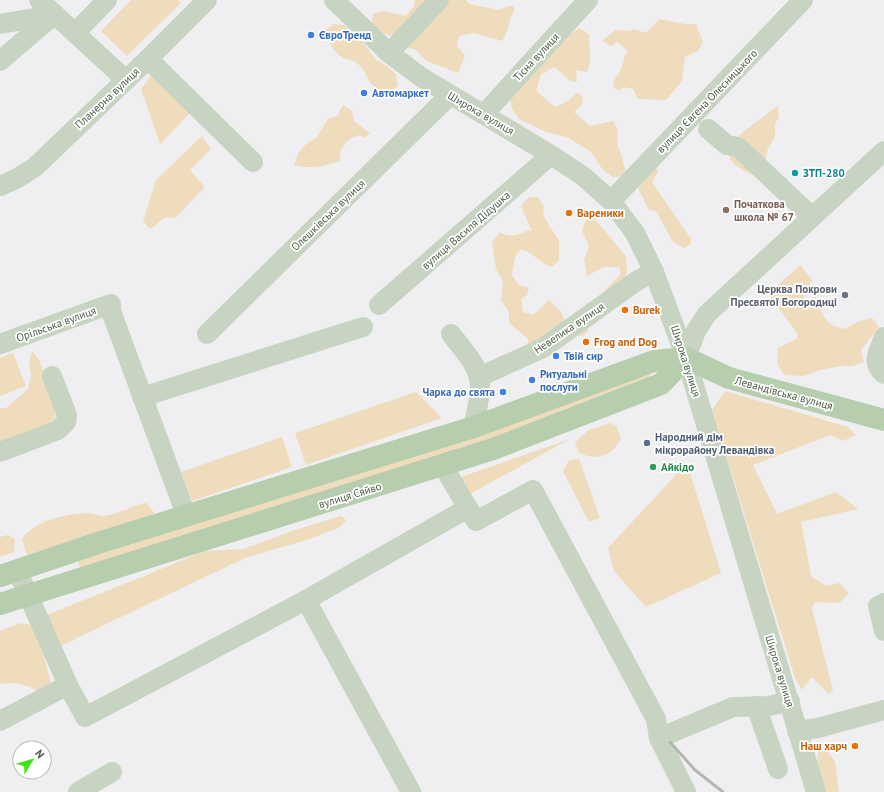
<svg xmlns="http://www.w3.org/2000/svg" width="884" height="792" viewBox="0 0 884 792" font-family="'PT Sans',sans-serif">
<rect width="100%" height="100%" fill="#efeef1"/>
<g fill="#efdcbc">
<polygon points="131,0 178,0 181,3 127,56 101,31"/>
<path d="M 415,0 L 466,0 L 469,4 L 499,10 L 512,5 L 515,10 C 507,22 510,29 502,41 L 473,33 L 459,36 L 457,46 L 465,56 L 458,73 L 427,61 L 416,50 L 406,47 L 393,36 L 381,33 L 372,24 L 373,14 L 382,11 L 406,16 L 414,6 Z"/>
<path d="M 660,19 L 685,24 L 696,24 L 703,42 L 698,51 L 685,57 L 682,81 L 666,100 L 638,99 L 633,89 L 624,87 L 618,91 L 613,86 C 615,75 617,78 621,69 C 624,63 623,57 628,51 L 617,42 L 612,46 L 602,41 L 615,30 L 630,31 L 634,29 L 646,33 Z"/>
<path d="M 333,24 L 344,25 L 362,41 L 376,60 L 387,66 L 396,74 L 398,86 L 388,92 C 361,86 372,72 355,62 C 352,59 347,60 343,58 C 333,52 328,41 326,30 Z"/>
<path d="M 579,28 L 589,34 C 589,48 593,58 587,72 L 576,70 L 577,82 L 570,81 L 555,67 L 541,74 L 536,91 L 555,107 L 568,101 L 578,92 L 583,98 L 582,105 L 574,112 L 590,126 L 613,121 L 618,130 L 617,145 L 622,156 L 626,176 L 613,177 L 603,170 L 591,152 L 569,138 L 546,132 L 520,120 L 512,109 L 510,97 L 569,35 Z"/>
<polygon points="156,70 193,110 160,144 141,89"/>
<path d="M 343,105 L 352,111 L 354,121 L 370,133 L 365,138 L 359,135 C 345,141 340,146 340,161 C 325,167 309,169 294,165 L 298,154 L 305,145 L 316,138 L 328,119 L 337,116 Z"/>
<path d="M 778,105 L 779,117 L 775,124 L 775,136 L 767,151 L 764,167 L 753,175 C 695,151 757,126 778,105 Z"/>
<polygon points="202,136 211,149 190,170 205,187 175,218 166,217 150,229 143,221 156,180"/>
<polygon points="651,167 659,170 652,182 691,239 691,244 684,248 673,242 656,211 649,210 638,188"/>
<path d="M 529,197 L 538,197 L 544,206 L 543,214 L 548,224 L 559,240 L 559,260 L 552,267 C 539,263 534,253 521,249 L 515,257 L 512,275 L 519,285 L 529,288 L 527,295 L 521,299 L 523,312 L 533,315 L 549,300 L 561,312 L 565,320 L 584,324 L 589,331 L 582,336 L 559,335 L 529,351 L 528,339 L 509,323 L 509,312 L 501,300 L 503,282 L 496,269 L 492,242 L 500,232 C 510,238 518,236 528,230 L 532,231 L 521,206 Z"/>
<polygon points="592,216 626,256 627,271 624,282 605,297 605,290 621,274 619,267 604,267 587,276 584,260 589,246 582,231 586,220"/>
<path d="M 800,265 L 812,280 L 803,300 L 811,303 L 808,307 L 810,307 L 815,294 C 822,313 823,324 844,329 L 860,321 L 872,318 L 879,327 L 861,350 L 864,362 L 852,366 L 841,366 L 820,370 L 804,376 L 784,375 L 777,363 L 778,348 L 798,338 L 797,333 L 768,294 Z"/>
<polygon points="32,351 39,360 57,406 55,418 39,432 0,442 0,408 6,408 28,389 31,376 29,363"/>
<polygon points="13,353 26,386 0,396 0,358"/>
<polygon points="648,372 651,378 493,443 81,570 78,563 79,559"/>
<polygon points="725,391 848,427 856,435 843,441 830,435 753,465 777,514 836,492 858,509 801,522 811,576 826,586 839,583 849,593 839,603 815,602 812,609 833,690 829,694 812,677 802,690 795,678 712,410"/>
<polygon points="416,392 442,418 306,465 295,433"/>
<path d="M 610,423 L 616,426 L 621,438 C 613,456 597,461 579,453 L 575,442 L 589,430 Z"/>
<polygon points="282,437 292,467 192,501 181,472"/>
<polygon points="570,439 466,496 458,478"/>
<polygon points="579,459 600,518 589,522 563,471 569,460"/>
<polygon points="687,463 721,573 646,607 614,571 608,548"/>
<path d="M 147,503 L 155,514 L 34,560 L 26,553 L 22,539 C 35,520 66,514 88,513 C 93,513 98,516 103,516 C 118,515 132,505 147,503 Z"/>
<polygon points="341,516 346,520 340,527 310,539 245,558 58,647 44,616 154,572 204,551 243,549 292,531"/>
<polygon points="8,535 15,539 14,552 0,557 0,537"/>
<path d="M 20,623 L 36,626 L 51,683 L 38,691 C 25,684 15,682 0,684 L 0,631 Z"/>
<polygon points="826,749 835,762 839,792 825,792 817,773 818,750"/>
</g>
<g fill="none" stroke-linecap="round" stroke-linejoin="round">
<g stroke="#c7d4c2" stroke-width="20">
<polyline points="39,0 126,80"/>
<polyline points="334,0 389,53 421,77 551,155 583,176 611,201 635,233 654,272 686,358 816,792"/>
<polyline points="0,24 54,15"/>
<polyline points="75,33 107,0"/>
<polyline points="389,53 439,0"/>
<polyline points="148,59 253,162"/>
<polyline points="0,61 54,15"/>
<polyline points="484,114 588,0"/>
<polyline points="708,129 727,145 738,147 812,217"/>
<polyline points="0,186 16,179 35,167 148,59 207,0"/>
<polyline points="611,201 803,0"/>
<polyline points="379,305 551,155"/>
<polyline points="207,334 450,95"/>
<path d="M 451,334 C 463,350 481,367 480,388 C 480,401 475,414 474,427"/>
<path d="M 884,337 C 879,352 870,362 884,374"/>
<polyline points="0,344 111,304 111,311 186,515"/>
<polyline points="686,358 696,331 707,314 884,151"/>
<polyline points="479,377 543,348 638,280 654,272"/>
<polyline points="142,397 363,327"/>
<polyline points="0,452 58,430 66,422 67,415 52,376"/>
<polyline points="443,466 468,508"/>
<polyline points="17,570 68,685 85,717 306,600 468,508 476,521 533,490 656,719 659,738 733,707 769,706 790,701"/>
<polyline points="306,600 411,792"/>
<polyline points="884,603 878,606 884,631"/>
<polyline points="756,706 778,769"/>
<polyline points="0,721 68,685"/>
<polyline points="797,731 818,728 884,710"/>
<polyline points="659,738 686,792"/>
<polyline points="78,792 112,772"/>
</g>
<g stroke="#b6ceae" stroke-width="22">
<polyline points="0,576 101,542 474,427 654,361 686,358 729,378 884,420"/>
<polyline points="0,604 493,449 661,384 686,358"/>
</g>
<polyline stroke="#b2b9b0" stroke-width="3" points="670,742 695,770 723,792"/>
</g>
<g fill="#3f7fe0" stroke="#fff" stroke-width="1.5">
<circle cx="311" cy="35" r="4"/>
<circle cx="364" cy="93" r="4"/>
<circle cx="556" cy="356" r="4"/>
<circle cx="532" cy="380" r="4"/>
<circle cx="503" cy="392" r="4"/>
</g>
<circle fill="#0f9aa8" stroke="#fff" stroke-width="1.5" cx="795" cy="173" r="4"/>
<circle fill="#8d6e63" stroke="#fff" stroke-width="1.5" cx="726" cy="210" r="4"/>
<g fill="#e8710a" stroke="#fff" stroke-width="1.5">
<circle cx="569" cy="213" r="4"/>
<circle cx="625" cy="310" r="4"/>
<circle cx="586" cy="342" r="4"/>
<circle cx="855" cy="746" r="4"/>
</g>
<circle fill="#6b7280" stroke="#fff" stroke-width="1.5" cx="845" cy="295" r="4"/>
<circle fill="#5c6f8a" stroke="#fff" stroke-width="1.5" cx="647" cy="443" r="4"/>
<circle fill="#2e9e5b" stroke="#fff" stroke-width="1.5" cx="653" cy="467" r="4"/>
<g text-anchor="middle" dominant-baseline="central" stroke-width="3.5" stroke-linejoin="round" paint-order="stroke">
<g font-size="11" font-weight="bold" fill="#366cbe" stroke="#fff" text-anchor="start">
<text x="319" y="35">ЄвроТренд</text>
<text x="372" y="93">Автомаркет</text>
<text x="564" y="356">Твій сир</text>
<text x="540" y="374">Ритуальні<tspan x="540" dy="13">послуги</tspan></text>
<text x="495" y="392" text-anchor="end">Чарка до свята</text>
</g>
<g font-size="11" fill="#4d5c46" stroke="#fff">
<text transform="translate(536 57) rotate(-47)">Тісна вулиця</text>
<text transform="translate(107 98) rotate(-43)">Планерна вулиця</text>
<text transform="translate(707 101) rotate(-46)">вулиця Євгена Олесницького</text>
<text transform="translate(481 113) rotate(30)">Широка вулиця</text>
<text transform="translate(328 215) rotate(-44)">Олешківська вулиця</text>
<text transform="translate(466 230) rotate(-41)">вулиця Василя Дідушка</text>
<text transform="translate(56 324) rotate(-20)">Орільська вулиця</text>
<text transform="translate(569 328) rotate(-34)">Невелика вулиця</text>
<text transform="translate(686 361) rotate(72)">Широка вулиця</text>
<text transform="translate(784 393) rotate(15)">Левандівська вулиця</text>
<text transform="translate(350 495) rotate(-17)">вулиця Сяйво</text>
<text transform="translate(780 671) rotate(73)">Широка вулиця</text>
</g>
<g font-size="11" font-weight="bold" fill="#0d838f" stroke="#fff" text-anchor="start">
<text x="803" y="173">ЗТП-280</text>
</g>
<g font-size="11" font-weight="bold" fill="#785e54" stroke="#fff" text-anchor="start">
<text x="734" y="204">Початкова<tspan x="734" dy="13">школа № 67</tspan></text>
</g>
<g font-size="11" font-weight="bold" fill="#c56008" stroke="#fff" text-anchor="start">
<text x="577" y="213">Вареники</text>
<text x="633" y="310">Burek</text>
<text x="594" y="342">Frog and Dog</text>
<text x="847" y="746" text-anchor="end">Наш харч</text>
</g>
<g font-size="11" font-weight="bold" fill="#5b616d" stroke="#fff" text-anchor="end">
<text x="837" y="289">Церква Покрови<tspan x="837" dy="13">Пресвятої Богородиці</tspan></text>
</g>
<g font-size="11" font-weight="bold" fill="#4e5e75" stroke="#fff" text-anchor="start">
<text x="655" y="437">Народний дім<tspan x="655" dy="13">мікрорайону Левандівка</tspan></text>
</g>
<g font-size="11" font-weight="bold" fill="#27864d" stroke="#fff" text-anchor="start">
<text x="661" y="467">Айкідо</text>
</g>
</g>
<g transform="translate(32 760) rotate(52)"><circle r="19" fill="#ffffff" stroke="#b8beb5"/>
<path d="M0-3L7 15L0 10L-7 15Z" fill="#41e317"/>
<text y="-6" font-size="11" font-weight="bold" text-anchor="middle" fill="#4d5c46">N</text>
</g>
</svg>
